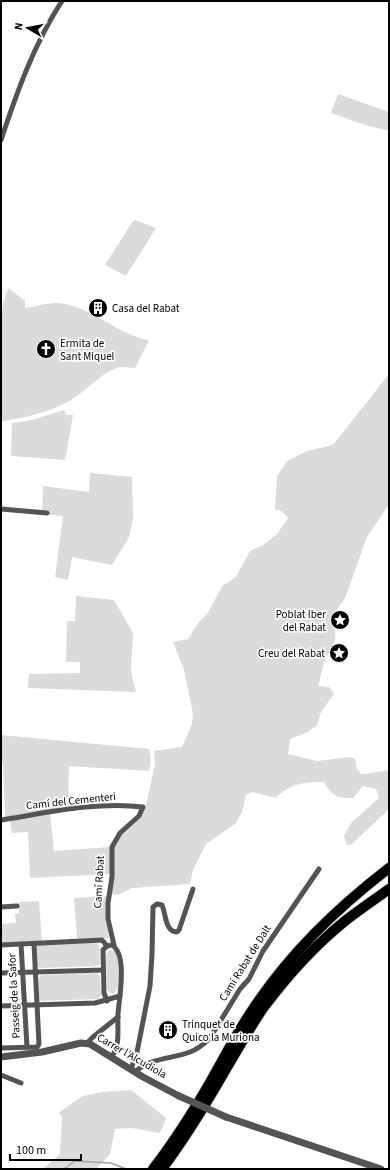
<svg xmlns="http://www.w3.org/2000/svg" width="390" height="1170" viewBox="0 0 390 1170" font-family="'Source Sans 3',sans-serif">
<rect width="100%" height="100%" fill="#fff"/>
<g fill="#dbdbdb">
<polygon points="338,94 389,112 389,131 365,125 331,113"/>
<polygon points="135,220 156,228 126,276 105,265 133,221"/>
<path d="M 8,288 L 25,301 L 25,308 C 36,306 47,303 58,303 C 92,306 117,335 149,340 L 135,368 C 130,368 122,366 117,368 C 101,373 86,391 71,400 C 53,411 22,419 1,421 L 1,311 Z"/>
<path d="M 389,374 L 389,507 L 387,507 L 367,537 L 345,598 L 336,611 L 335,641 L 324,662 L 318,686 L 329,687 L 334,694 L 321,712 L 317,725 L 308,732 L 290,739 L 288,754 L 317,761 L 350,757 L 355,759 L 357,769 L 361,774 C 371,774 379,771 389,770 L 389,809 L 352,844 L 347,845 L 344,836 L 351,823 L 379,798 L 376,789 L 363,786 L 353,798 C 337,798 332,796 324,782 C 305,782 290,783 276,798 L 252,792 L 246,795 L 242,812 L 236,823 L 206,844 L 193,870 L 190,884 L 132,888 L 118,895 L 112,894 L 113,848 L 119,837 L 141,818 L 145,809 L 155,765 L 154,751 L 182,747 L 192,724 L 193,714 L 184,670 L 173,642 L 188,639 L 199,622 L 208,613 L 222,586 L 236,577 L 250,551 L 263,545 L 277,534 L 288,518 L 283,512 L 275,509 L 277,476 L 287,461 L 307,451 L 333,445 Z"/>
<polygon points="64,410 66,415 73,415 65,460 11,456 12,423 32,420"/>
<polygon points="90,473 132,477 133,518 129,537 112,565 72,557 68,580 55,577 63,516 42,514 43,486 89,492"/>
<polygon points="76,596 114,600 133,633 131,671 136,692 28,688 29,674 80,673 80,662 66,662 67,621 75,621"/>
<polygon points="1,735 149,749 151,760 149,771 69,766 68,808 5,817 3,762 1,762"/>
<polygon points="50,813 54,851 110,847 110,874 30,878 28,832 12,833 10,820"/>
<polygon points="108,896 106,917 109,938 77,939 74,898"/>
<polygon points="39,901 42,941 1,943 1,924 16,923 15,914 19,913 19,902"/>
<polygon points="96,942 99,945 100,964 97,966 40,968 37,966 36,948 38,945"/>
<path d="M 110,950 L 115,951 C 119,960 123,988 113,994 L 109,992 L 107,989 L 106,954 Z"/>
<polygon points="97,973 100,976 101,996 98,999 42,1001 39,999 39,978 41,975"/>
<path d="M 131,1090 L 166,1118 L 162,1129 L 159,1133 L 132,1128 L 115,1129 L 110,1154 L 96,1169 C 78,1167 61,1169 43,1169 L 60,1154 L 62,1116 L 58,1113 L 83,1096 L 102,1092 Z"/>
</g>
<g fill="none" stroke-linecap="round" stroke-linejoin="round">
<polyline stroke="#a2a2a2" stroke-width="1.5" points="64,1169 75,1161 111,1163 126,1169"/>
<g stroke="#dbdbdb" stroke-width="12">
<g id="motorway">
<path d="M 153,1169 C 170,1147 185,1124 199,1101 C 217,1072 232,1040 251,1012 C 289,954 335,910 389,868"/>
<path d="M 162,1169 C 186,1137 206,1104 226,1069 C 238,1049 250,1027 264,1007 C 288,975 314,946 345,921 C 359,910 374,900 389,889"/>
</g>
</g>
<g stroke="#545454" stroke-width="5">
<path d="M 1,140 C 17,92 34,44 62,1"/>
<polyline points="1,509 47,513"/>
<path d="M 1,820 C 46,813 97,801 143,807 L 139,816 L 120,833 L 112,847 L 112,877 L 108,903 L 108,919 L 114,945"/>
<polyline points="1,907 17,906"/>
<polyline points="21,944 27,1047"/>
<polyline points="1,945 102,940 107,946"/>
<polyline points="1,973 103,970"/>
<path d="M 107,1001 L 104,993 L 103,950 L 107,946 L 112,945 C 128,955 119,998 118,1014 C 117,1028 121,1046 111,1057"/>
<polyline points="1,1006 95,1003 120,996"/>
<polyline points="87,1043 93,1037 118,1017"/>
<polyline points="1,1048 37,1047 39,1044 34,944"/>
<path d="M 131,1069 L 137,1052 L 150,986 L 152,954 L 153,907 L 157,904 L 162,905 C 166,914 165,932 177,932 L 179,930 L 193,889"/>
<path d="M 135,1072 C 149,1058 172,1059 190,1052 C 198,1049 204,1044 210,1038 L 240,989 L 249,979 L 263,951 L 319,869"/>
<polyline points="1,1075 21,1083"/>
</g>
<g stroke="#545454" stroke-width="7">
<polyline points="1,1057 42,1052 81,1043 90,1044 143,1077 179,1096"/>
<polyline points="226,1117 381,1169"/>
</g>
<use href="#motorway" stroke="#000" stroke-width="10"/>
<polyline stroke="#545454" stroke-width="7" points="179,1096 226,1117"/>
</g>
<defs>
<g id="building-disc" transform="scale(1)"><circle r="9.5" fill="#000" stroke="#fff"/><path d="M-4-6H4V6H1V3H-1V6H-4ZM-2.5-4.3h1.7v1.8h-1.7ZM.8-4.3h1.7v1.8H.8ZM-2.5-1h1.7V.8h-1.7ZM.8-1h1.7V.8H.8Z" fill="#fff"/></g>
<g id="church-disc" transform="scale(1)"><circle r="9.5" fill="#000" stroke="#fff"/><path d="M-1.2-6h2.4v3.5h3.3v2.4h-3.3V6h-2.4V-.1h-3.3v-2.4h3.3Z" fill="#fff"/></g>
<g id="sight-disc" transform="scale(1)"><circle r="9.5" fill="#000" stroke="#fff"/><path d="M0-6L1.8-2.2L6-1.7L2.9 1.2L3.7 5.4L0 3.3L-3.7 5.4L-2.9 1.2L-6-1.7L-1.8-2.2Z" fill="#fff"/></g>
</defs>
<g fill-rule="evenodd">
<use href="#building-disc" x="98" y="308"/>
<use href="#church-disc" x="46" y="349"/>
<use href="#sight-disc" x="340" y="620"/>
<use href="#sight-disc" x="339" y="653"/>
<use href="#building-disc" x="168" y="1030"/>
</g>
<g text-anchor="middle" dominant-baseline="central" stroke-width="3.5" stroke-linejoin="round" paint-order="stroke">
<g font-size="11" fill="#000" stroke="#fff" text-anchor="start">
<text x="112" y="308">Casa del Rabat</text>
<text x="60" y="343">Ermita de<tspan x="60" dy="13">Sant Miquel</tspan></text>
<text x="326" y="614" text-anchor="end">Poblat Iber<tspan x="326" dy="13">del Rabat</tspan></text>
<text x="325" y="653" text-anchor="end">Creu del Rabat</text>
<text x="182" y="1024">Trinquet de<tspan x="182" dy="13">Quico la Muriona</tspan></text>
</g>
<g font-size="11" fill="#000" stroke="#fff">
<text transform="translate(71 801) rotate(-6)">Camí del Cementeri</text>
<text transform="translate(99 882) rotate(-87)">Camí Rabat</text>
<text transform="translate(245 963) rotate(-58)">Camí Rabat de Dalt</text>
<text transform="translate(14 996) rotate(-93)">Passeig de la Safor</text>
<text transform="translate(132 1056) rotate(30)">Carrer l’Alcudiola</text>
</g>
</g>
<rect width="390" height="1170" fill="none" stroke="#000000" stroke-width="4"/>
<g transform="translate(28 28) rotate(280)" stroke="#ffffff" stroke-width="3" paint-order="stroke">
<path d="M0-3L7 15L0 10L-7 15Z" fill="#000000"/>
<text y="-6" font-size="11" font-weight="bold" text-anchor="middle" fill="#000000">N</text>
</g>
<path d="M10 1154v6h71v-6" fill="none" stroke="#000000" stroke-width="2"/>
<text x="16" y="1154" font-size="12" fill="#000000" stroke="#ffffff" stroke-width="3" paint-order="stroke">100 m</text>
</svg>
